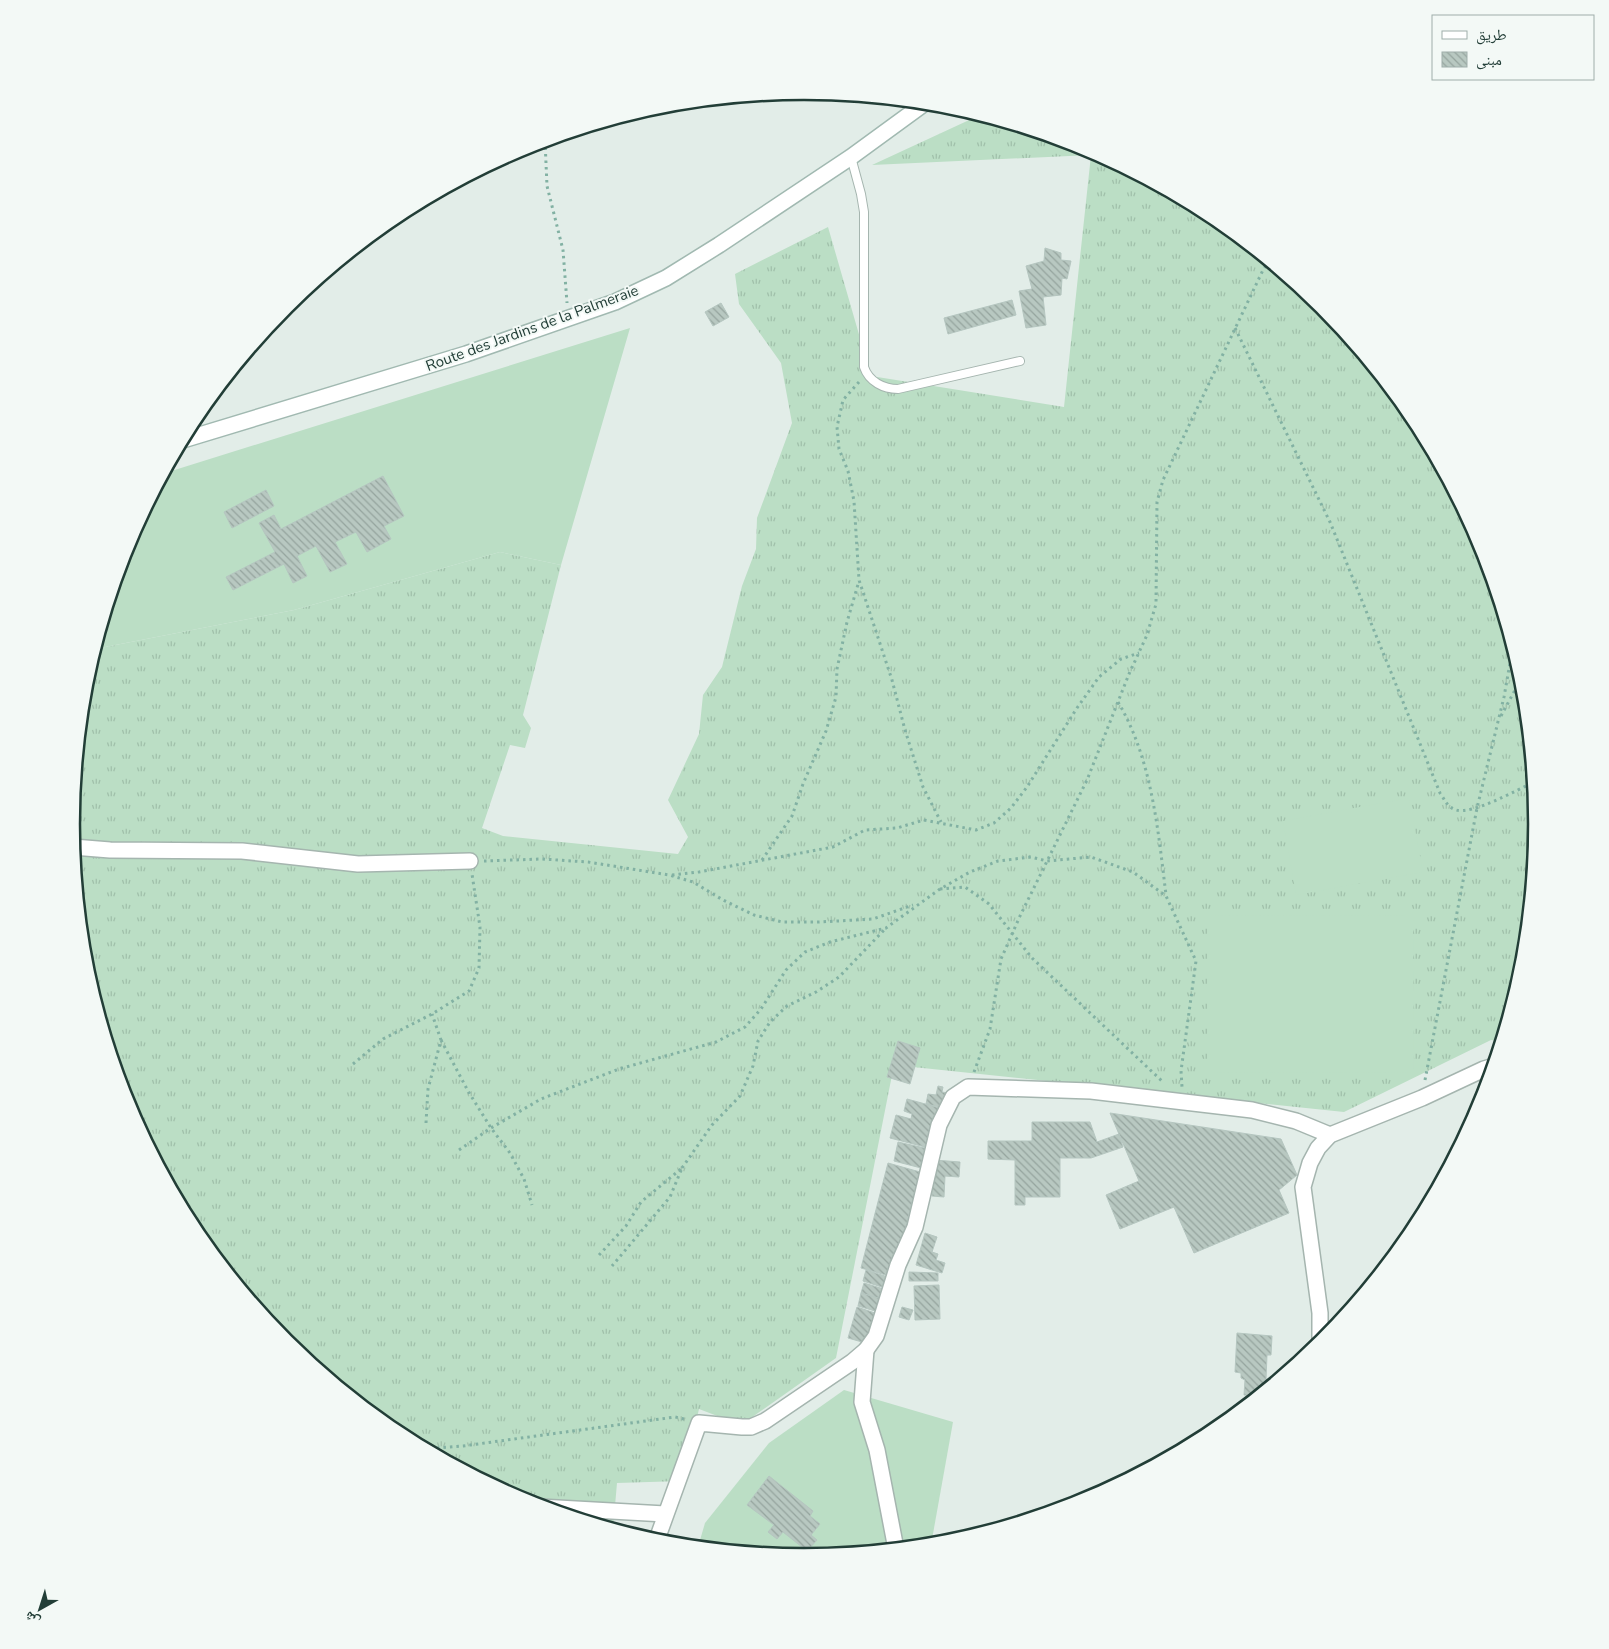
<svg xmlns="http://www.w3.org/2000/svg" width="1609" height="1649" viewBox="0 0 1609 1649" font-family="'Nunito Sans','Noto Naskh Arabic',sans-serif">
<defs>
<pattern id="grass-tufts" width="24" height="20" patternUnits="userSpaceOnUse" patternTransform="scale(1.25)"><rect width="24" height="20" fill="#bbdec5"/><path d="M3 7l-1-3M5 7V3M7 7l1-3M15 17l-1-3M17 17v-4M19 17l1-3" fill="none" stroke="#a0c0aa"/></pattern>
<pattern id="building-back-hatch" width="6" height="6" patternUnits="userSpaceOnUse" patternTransform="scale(1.25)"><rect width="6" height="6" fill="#b8c8c1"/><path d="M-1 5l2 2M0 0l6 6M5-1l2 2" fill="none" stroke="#95a49e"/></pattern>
</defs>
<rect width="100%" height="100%" fill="#e2ede8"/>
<polygon fill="url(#grass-tufts)" points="980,115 1085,147 1212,215 1323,306 1414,417 1482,544 1524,682 1538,825 1524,968 1501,1041 1491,1040 1344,1112 894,1065 836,1358 741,1425 699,1409 682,1481 617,1483 613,1529 524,1502 397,1434 286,1343 195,1232 127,1105 85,967 71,824 85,681 95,649 294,610 500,552 561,565 523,715 531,728 525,748 510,745 482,828 503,836 678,854 688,837 668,800 699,734 703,695 722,667 742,586 756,549 757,518 792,423 781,363 739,304 735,274 828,227 871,376 1064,407 1091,155 872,165"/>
<g fill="#bbdec5">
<polygon points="630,328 561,565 500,552 294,610 95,649 127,544 165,473"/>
<polygon points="1409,798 1423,872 1296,895 1283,821"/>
<polygon points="1207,915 1413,916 1414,1073 1207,1072"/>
<polygon points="844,1390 953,1422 931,1545 804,1558 698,1547 705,1523 769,1443"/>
</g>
<g fill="url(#building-back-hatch)" stroke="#b5c6c0">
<polygon points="1045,248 1061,253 1061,260 1071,261 1067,279 1062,278 1061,295 1043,297 1046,325 1026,328 1019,291 1032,289 1026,266 1044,261"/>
<polygon points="1012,300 1016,315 948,334 944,318"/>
<polygon points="721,303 729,317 713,326 705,312"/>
<polygon points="383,476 404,516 384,526 391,539 367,552 356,532 335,542 347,564 330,572 316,546 297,556 307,576 293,583 284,564 233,590 226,577 275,552 259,523 274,515 281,529"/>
<polygon points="266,490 274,506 232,528 224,512"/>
<polygon points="105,616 108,630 101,631"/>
<polygon points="898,1041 920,1048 910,1084 887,1077"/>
<polygon points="938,1086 943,1087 942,1092 948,1093 945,1108 926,1104 928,1094 936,1095"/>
<polygon points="907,1099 940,1108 929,1148 890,1138 896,1115 911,1119 912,1114 904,1111"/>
<polygon points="1110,1113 1281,1139 1297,1175 1279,1190 1289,1213 1194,1253 1174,1207 1120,1229 1106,1195 1139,1181"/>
<polygon points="1032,1122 1090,1122 1097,1142 1119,1134 1123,1147 1091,1158 1060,1158 1060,1197 1025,1197 1025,1205 1015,1205 1015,1160 988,1159 988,1141 1032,1141"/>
<polygon points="898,1142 929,1149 925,1169 894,1161"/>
<polygon points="934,1160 960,1162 959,1177 945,1176 944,1197 932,1196"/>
<polygon points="888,1163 920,1172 893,1277 861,1268"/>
<polygon points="925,1233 937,1237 932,1252 938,1254 936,1260 945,1263 942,1273 916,1265"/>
<polygon points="866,1270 891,1278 888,1289 863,1281"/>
<polygon points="909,1272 938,1273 938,1281 909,1281"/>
<polygon points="864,1283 887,1290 884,1300 861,1293"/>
<polygon points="939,1285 940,1319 915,1320 914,1286"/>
<polygon points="861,1293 885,1300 882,1313 858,1306"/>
<polygon points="857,1307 878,1314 869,1344 848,1338"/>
<polygon points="902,1307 913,1310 909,1320 899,1317"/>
<polygon points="1237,1333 1272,1336 1271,1355 1267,1355 1266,1379 1276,1380 1276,1382 1258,1396 1244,1395 1245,1380 1241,1378 1241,1373 1235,1372"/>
<polygon points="769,1476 813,1511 810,1516 820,1524 811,1535 817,1540 807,1551 783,1532 777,1539 768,1532 774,1525 747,1505"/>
</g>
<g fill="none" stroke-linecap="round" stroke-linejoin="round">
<g stroke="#a5b5af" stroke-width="10">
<path id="lane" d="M 851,157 L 861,194 L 864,212 L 864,367 C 869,382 884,389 898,389 L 1020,361"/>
</g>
<g stroke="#a5b5af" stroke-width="18">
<g id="street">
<polyline points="73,847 110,850 242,851 358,864 470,861"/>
<polyline points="1320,1346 1320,1313 1303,1187 1310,1163 1318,1148 1330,1135 1422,1098 1484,1069 1494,1066"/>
<polyline points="866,1350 862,1402 877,1450 896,1549"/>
<polyline points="540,1507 665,1514"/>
<polyline points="656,1542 699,1423 742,1427 751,1427 765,1421 852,1362 866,1350 876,1336 898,1265 915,1227 939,1125 953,1097 968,1087 1091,1091 1252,1110 1296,1121 1330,1135"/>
</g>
</g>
<g stroke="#a1b9b1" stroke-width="18">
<polyline id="secondary" points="183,440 466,354 615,302 666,278 719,245 851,157 925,103"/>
</g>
<g stroke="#82b1a3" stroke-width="3" stroke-dasharray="2.5 4" stroke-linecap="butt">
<polyline points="545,141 547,186 563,250 567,303"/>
<path d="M 1235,328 L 1330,522 L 1440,793 C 1445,800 1447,807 1456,810 C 1472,815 1517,790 1534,782"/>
<polyline points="859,382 843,400 837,427 839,449 848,471 854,501 859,580 892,680 905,730 923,787 941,822"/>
<path d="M 1118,702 C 1152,759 1158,830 1166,895"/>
<polyline points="1501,716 1522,677"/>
<polyline points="762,860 792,816 803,784 826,731 836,697 837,669 847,622 859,581"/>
<polyline points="484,861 542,859 588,862 669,875 693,882 723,900 754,915 782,922 819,922 873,919 913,905"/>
<polyline points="672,875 699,872 833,847 865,830 897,828 924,820 976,830 994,823 1011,808 1027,787 1077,708 1099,677 1121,659 1139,653"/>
<polyline points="940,889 965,887 989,904 1032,958 1164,1083"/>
<polyline points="441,1040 468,1091 491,1128 510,1153 524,1179 532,1205"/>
<polyline points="353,1064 383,1039 432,1014 469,991 479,968 480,927 472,874"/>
<polyline points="974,1072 990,1029 1001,959 1020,916 1087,780 1129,674 1147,635 1156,604 1157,502 1163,480 1263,270 1269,261"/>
<polyline points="1425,1080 1477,808 1504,697 1513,646"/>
<polyline points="426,1123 428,1089 441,1040 432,1014"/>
<polyline points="459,1150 491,1128 541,1099 619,1069 716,1042 745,1027 761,1009 786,970 805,952 830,942 886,928 940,889 970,872 998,861 1031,857 1047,861 1091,857 1133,872 1166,896 1196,961 1181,1071 1182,1087"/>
<polyline points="682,1168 712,1125 740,1096 753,1066 758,1041 770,1022 787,1006 816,992 839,977 886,928"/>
<polyline points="599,1255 626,1226 641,1202 682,1168 670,1197 612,1266"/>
<polyline points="424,1449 463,1446 675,1417 684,1419"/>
</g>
<use href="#lane" stroke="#fff" stroke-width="8"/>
<use href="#street" stroke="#fff" stroke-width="15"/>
<use href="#secondary" stroke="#fff" stroke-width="15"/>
</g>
<g text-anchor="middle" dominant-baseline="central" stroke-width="4" stroke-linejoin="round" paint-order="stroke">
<g font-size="15" fill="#223e37" stroke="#f3f9f6">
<text transform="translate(532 328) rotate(-20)">Route des Jardins de la Palmeraie</text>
</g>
</g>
<path d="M0 0H1609V1649H0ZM80 824a724 724 0 1 1 1448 0a724 724 0 1 1-1448 0Z" fill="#f3f9f6" fill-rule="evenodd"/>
<path fill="none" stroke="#223e37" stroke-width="2.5" d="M80 824a724 724 0 1 1 1448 0a724 724 0 1 1-1448 0Z"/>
<rect x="1432" y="15" width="162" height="65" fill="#f3f9f6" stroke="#9faeaa"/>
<rect x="1442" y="31" width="25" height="8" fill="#ffffff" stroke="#9faeaa"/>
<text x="1476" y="40" font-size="15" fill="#223e37">طريق</text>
<rect x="1442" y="52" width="25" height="15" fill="url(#building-back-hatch)" stroke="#9faeaa"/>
<text x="1476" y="65" font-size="15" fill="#223e37">مبنى</text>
<g transform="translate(40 1609) rotate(219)" stroke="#f3f9f6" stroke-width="4" paint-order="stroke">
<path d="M0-4L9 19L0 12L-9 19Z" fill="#223e37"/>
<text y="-8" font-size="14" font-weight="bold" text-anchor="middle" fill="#223e37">ش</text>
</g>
</svg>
